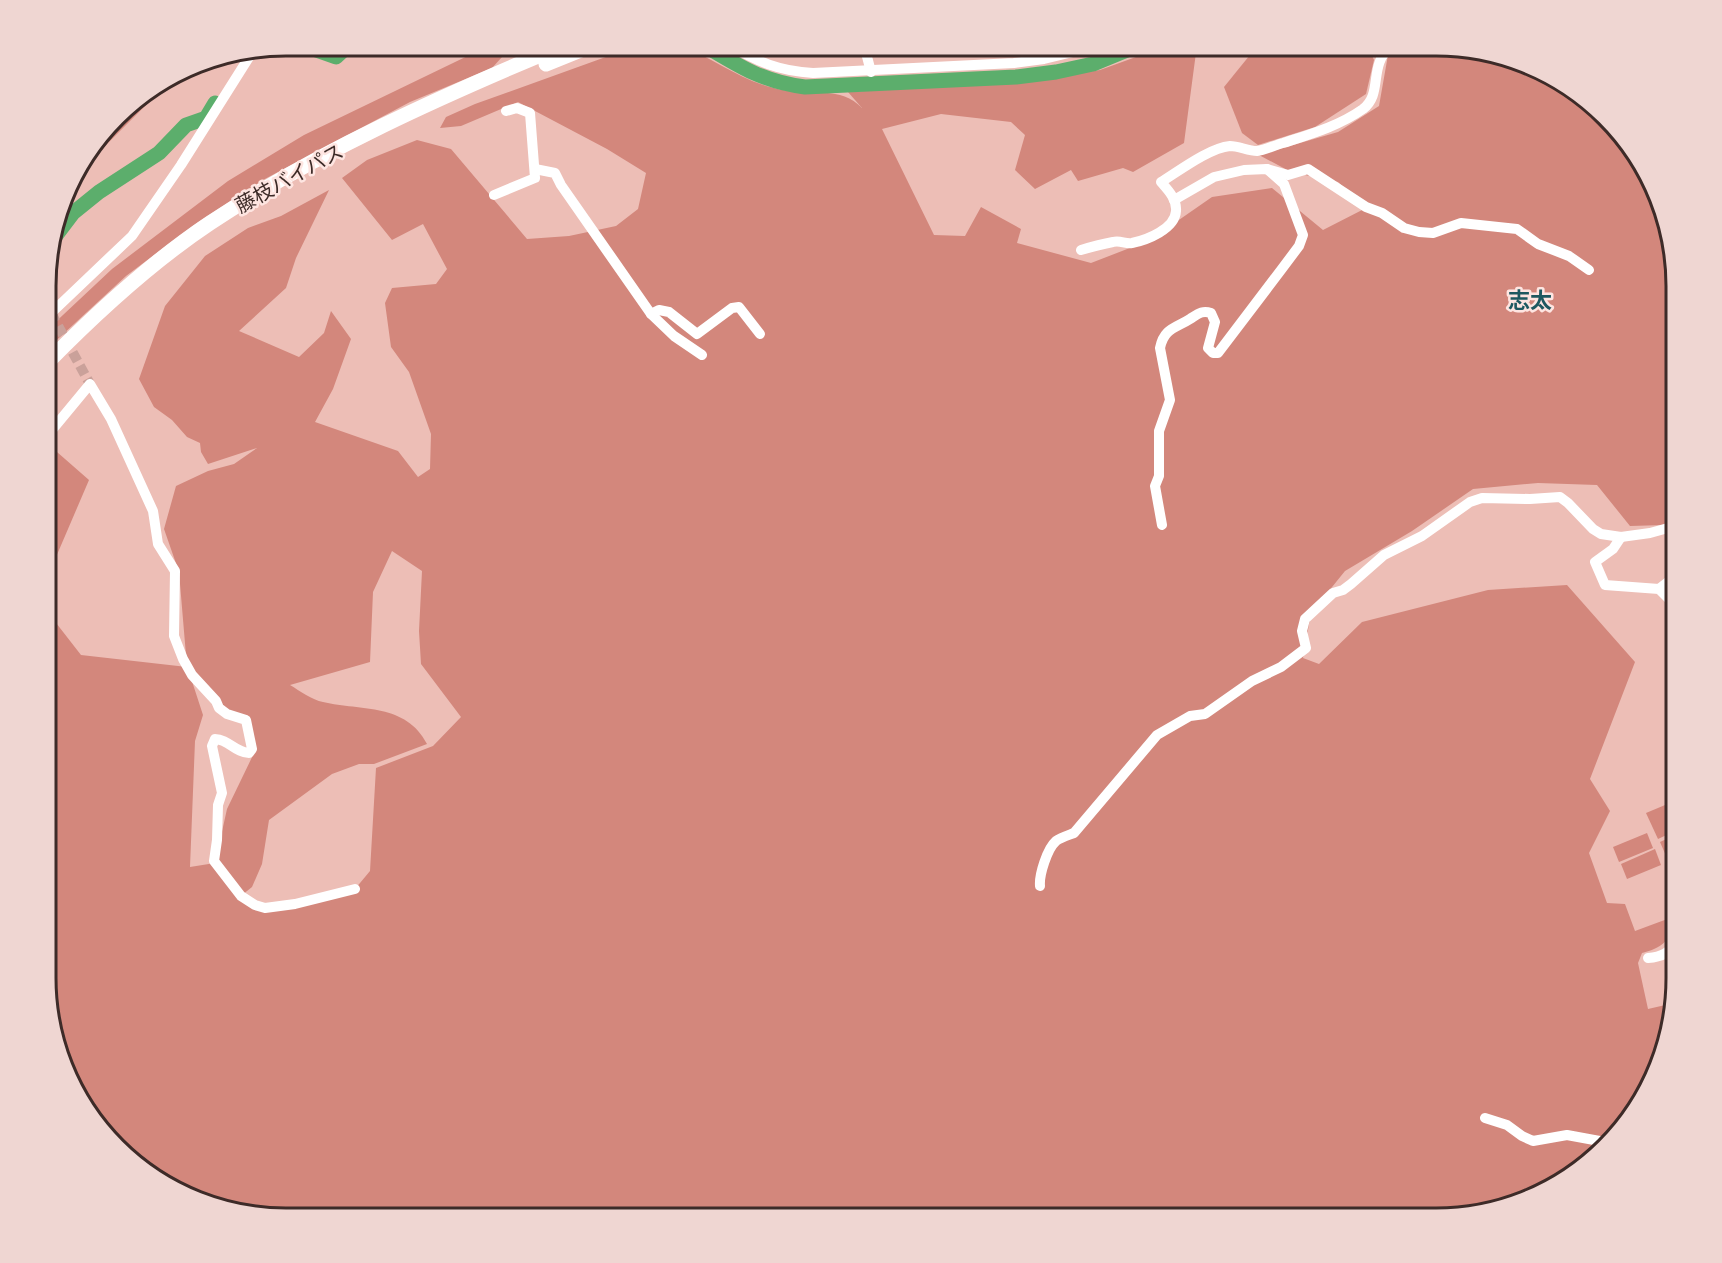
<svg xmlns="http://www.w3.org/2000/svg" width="1722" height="1263" viewBox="0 0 1722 1263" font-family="'Asap Condensed','Noto Sans JP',sans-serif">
<rect width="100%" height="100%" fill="#edbeb6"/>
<g fill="#d3877c" fill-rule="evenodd">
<polygon points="484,45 513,45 492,68 410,102 263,180 198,222 126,276 47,349 47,330 112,269 228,181 304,135 482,49"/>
<path d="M 639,45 C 651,45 669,42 681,46 C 716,59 743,83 783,90 C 811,95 841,86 862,108 L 848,92 L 1020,82 L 1100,70 L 1169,45 L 1197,45 L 1184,143 L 1133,172 L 1123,168 L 1078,181 L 1071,170 L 1035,189 L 1015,170 L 1025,135 L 1011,122 L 941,114 L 882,129 L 934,235 L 965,236 L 981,207 L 1021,229 L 1017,243 L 1091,263 L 1166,234 L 1176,222 L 1212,197 L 1272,188 L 1323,230 L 1366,208 L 1338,182 L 1291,172 L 1259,155 L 1338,132 L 1379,106 L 1388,55 L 1401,45 L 1452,45 L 1528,63 L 1583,95 L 1652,179 L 1677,270 L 1677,517 L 1664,525 L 1630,526 L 1597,485 L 1538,483 L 1473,489 L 1412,531 L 1345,571 L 1311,613 L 1303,658 L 1319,664 L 1362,622 L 1488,590 L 1567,585 L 1635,662 L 1590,779 L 1610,811 L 1589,853 L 1607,903 L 1625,904 L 1635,931 L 1670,918 L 1676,922 C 1668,942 1662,948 1642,953 L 1638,963 L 1648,1009 L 1674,1003 L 1664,1055 L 1627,1124 L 1542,1193 L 1436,1218 L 271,1218 L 194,1200 L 139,1168 L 77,1097 L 47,1008 L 47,447 L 49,445 L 89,480 L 50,571 L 53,619 L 81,655 L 187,667 L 179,572 L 164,529 L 176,486 L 208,471 L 234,464 L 257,448 L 208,464 L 201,452 L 200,443 L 187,437 L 172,420 L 154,407 L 139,379 L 165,306 L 205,256 L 248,228 L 281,216 L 329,190 L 296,258 L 286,288 L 239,331 L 299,357 L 324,333 L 331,311 L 351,339 L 333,389 L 315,422 L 398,451 L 418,477 L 430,469 L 431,434 L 409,372 L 391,347 L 385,303 L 392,288 L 436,284 L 447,269 L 423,224 L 392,240 L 342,178 L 367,160 L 417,140 L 451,149 L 527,239 L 569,236 L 616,226 L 638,209 L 646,173 L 607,149 L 518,102 L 461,126 L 440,128 L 446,117 L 475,104 ZM 392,551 L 422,571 L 419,631 L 421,664 L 461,717 L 433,746 L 376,768 L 370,871 L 355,889 L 266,908 L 237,899 L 252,887 L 262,864 L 269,820 L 332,774 L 359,764 L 374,764 L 427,744 C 406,703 362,711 323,702 C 312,700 300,691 290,685 L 370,662 L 373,592 ZM 188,669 L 222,713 L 247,717 L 255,751 L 227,809 L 215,863 L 190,867 L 195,741 L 203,715 Z"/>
<polygon points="1258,45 1367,45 1374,60 1366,94 1315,127 1258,145 1242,133 1224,87"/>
<polygon points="176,75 69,182 127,105"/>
<polygon points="1677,800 1677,830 1658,839 1646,813"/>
<polygon points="1647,833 1653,848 1619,862 1613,847"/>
<polygon points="1677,834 1677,864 1671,867 1660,842"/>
<polygon points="1655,849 1661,865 1627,879 1621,864"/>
</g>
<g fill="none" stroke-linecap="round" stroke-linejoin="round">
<g stroke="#5cae6c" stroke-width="15">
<polyline points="302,45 336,57 349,45"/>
<path d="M 704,45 C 740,67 764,82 805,87 L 1016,77 L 1056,72 L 1093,64 L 1139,45"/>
<polyline points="51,242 73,213 99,192 159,153 186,125 206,118 215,103"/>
</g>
<polyline stroke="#caa19a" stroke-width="10" stroke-dasharray="10 5" stroke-linecap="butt" points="51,313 90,384"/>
<g stroke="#fff" stroke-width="10">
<path d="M 729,45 C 758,62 779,71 813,73 L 1014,63 L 1044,59 L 1102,45"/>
<polyline points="864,45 871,72"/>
<polyline points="535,169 555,173 561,185 651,314 674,336 702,355"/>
<polyline points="494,195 535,178 530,113 517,108 506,111"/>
<polyline points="1174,200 1214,177 1244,170 1267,169 1288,175 1308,169 1366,207 1382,213 1404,228 1419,232 1433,233 1461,223 1517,229 1538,244 1569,256 1589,270"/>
<path d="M 1081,250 C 1091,247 1102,244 1113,242 C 1120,240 1125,244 1132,243 C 1147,240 1175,229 1176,211 C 1177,199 1168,190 1161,182 C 1179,171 1209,148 1230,146 C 1239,146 1248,151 1257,151 C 1265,150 1275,145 1283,143 C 1311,134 1339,126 1363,109 C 1384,93 1367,65 1392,45"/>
<polyline points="651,314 659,310 669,312 697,334 732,308 739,307 760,334"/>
<polyline points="47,317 132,236 181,165 253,51"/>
<path d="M 47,436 L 90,384 L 111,419 L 153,511 L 158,544 L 175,571 L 174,636 L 183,659 L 192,675 L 216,701 L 219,708 L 227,714 L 246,720 L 252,749 L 249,753 C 236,753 228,739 215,739 L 212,746 L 222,793 L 218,805 L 217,840 L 214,861 L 241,896 L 255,905 L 265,908 L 295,904 L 355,889"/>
<path d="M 1162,525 L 1155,486 L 1159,476 L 1159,431 L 1170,400 L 1160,348 C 1164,328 1176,328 1190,319 C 1198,314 1202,310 1211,313 L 1215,322 L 1208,348 L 1213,353 L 1218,353 L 1281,270 L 1299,246 L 1303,235 L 1284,184 L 1267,169"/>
<polyline points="1621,537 1613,549 1595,562 1605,585 1659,589 1677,607"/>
<polyline points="1659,589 1677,575"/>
<path d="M 1040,886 C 1039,875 1047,849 1056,841 C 1060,838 1069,835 1074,833 L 1157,735 L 1190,716 L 1205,714 L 1252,681 L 1281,667 L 1306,648 L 1302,631 L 1305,619 L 1333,593 L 1343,590 L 1351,584 L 1384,555 L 1422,536 L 1470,502 L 1482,498 L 1530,499 L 1560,497 L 1568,503 L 1593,529 L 1601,534 L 1621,537 L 1650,533 L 1668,528 L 1677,523"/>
<path d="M 1648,958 C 1662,957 1669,953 1677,941"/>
<polyline points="1485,1118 1507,1125 1522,1136 1533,1141 1567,1135 1605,1142"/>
</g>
<g stroke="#fff" stroke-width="15">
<polyline points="546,64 593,45"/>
<path d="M 47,363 C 97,312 150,263 210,223 C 318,151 444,95 564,45"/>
</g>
</g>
<g text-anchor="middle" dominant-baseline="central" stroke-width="5" stroke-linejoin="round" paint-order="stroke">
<g font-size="20" fill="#3d2b28" stroke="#fee5e1">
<text transform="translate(289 178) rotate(-29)">藤枝バイパス</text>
</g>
<g font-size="22" font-weight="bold" fill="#1e5860" stroke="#fee5e1">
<text x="1530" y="300">志太</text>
</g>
</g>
<path d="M0 0H1722V1263H0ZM286 56H1436A230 230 0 0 1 1666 286V978A230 230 0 0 1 1436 1208H286A230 230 0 0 1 56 978V286A230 230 0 0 1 286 56Z" fill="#efd6d2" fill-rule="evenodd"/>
<path fill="none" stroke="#3d2b28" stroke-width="3" d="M286 56H1436A230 230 0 0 1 1666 286V978A230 230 0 0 1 1436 1208H286A230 230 0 0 1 56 978V286A230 230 0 0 1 286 56Z"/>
</svg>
